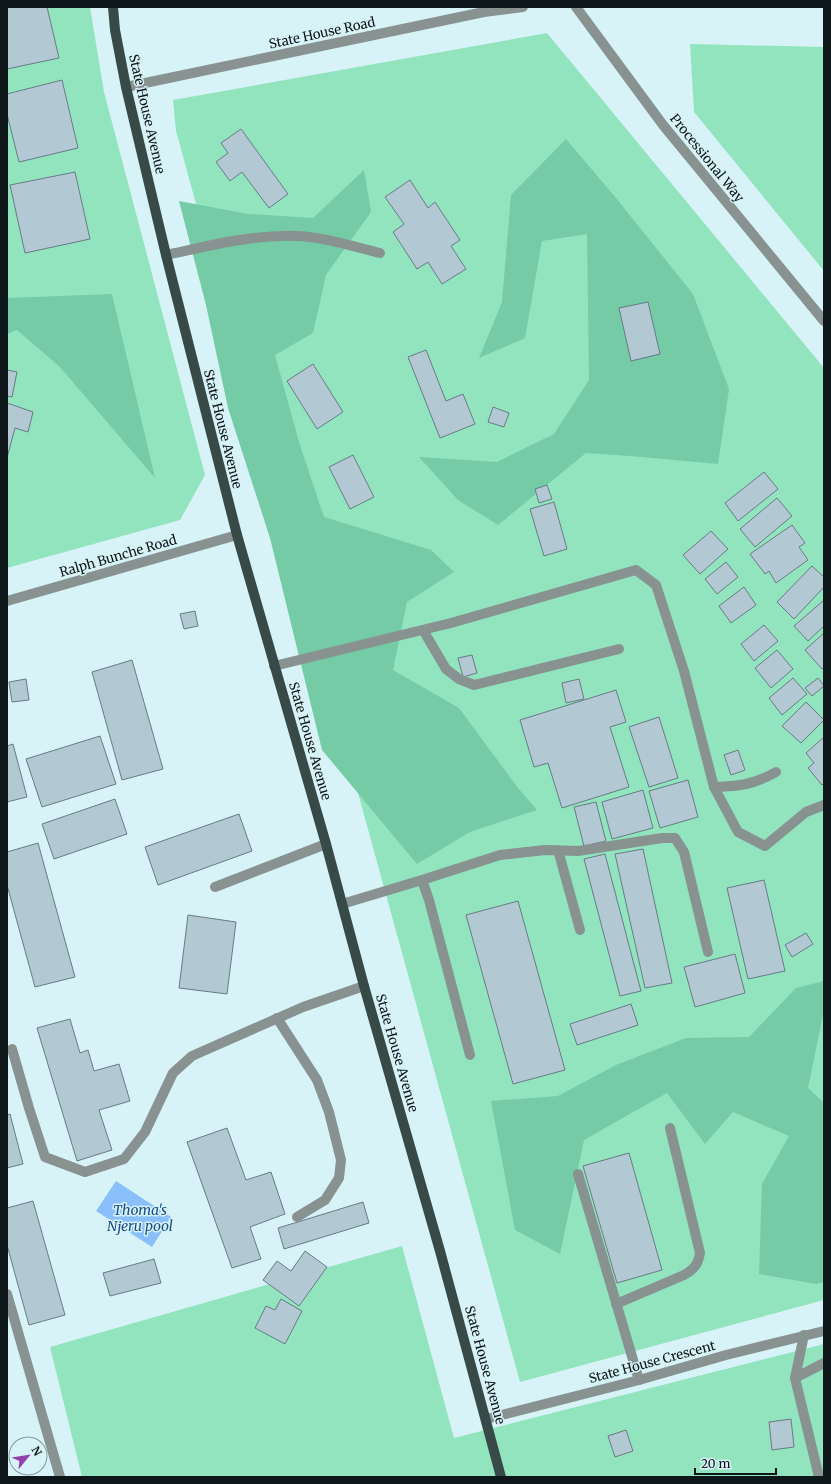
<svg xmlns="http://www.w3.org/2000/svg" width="831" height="1484" viewBox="0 0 831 1484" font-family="Merriweather,serif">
<rect width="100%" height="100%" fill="#d8f3f7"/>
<g fill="#92e4bf">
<polygon points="7,7 90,7 104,92 205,475 180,520 7,568"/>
<polygon points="547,33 824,368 824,1300 520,1382 176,131 173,100"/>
<polygon points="690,44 824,47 824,271 694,112"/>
<polygon points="402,1246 454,1438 824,1344 824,1477 82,1477 50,1347"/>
</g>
<g fill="#74cba5">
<polygon points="566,139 616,198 693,294 729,389 718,464 630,456 586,453 498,525 458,500 419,457 497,462 554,434 589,380 587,234 542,241 525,338 479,358 502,302 511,195"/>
<polygon points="364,170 371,212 326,275 313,333 275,355 299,442 324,517 431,550 454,572 407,602 393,670 459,708 518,788 537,810 470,832 417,864 322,750 270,538 228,408 206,305 179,201 248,214 313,218"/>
<polygon points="112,294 155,478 60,367 17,330 7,334 7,298"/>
<polygon points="824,981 824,1010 808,1088 824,1103 824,1282 816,1284 759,1274 762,1184 789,1136 733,1112 705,1144 667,1093 584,1140 560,1254 515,1230 491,1101 558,1096 616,1065 686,1038 749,1037 796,988"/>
</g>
<polygon fill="#89bffa" points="116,1181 171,1217 152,1247 96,1211"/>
<g fill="#b2c8d3" stroke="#677b85">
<polygon points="7,7 47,7 59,58 7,69"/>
<polygon points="62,80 78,148 19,162 7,114 7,94"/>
<polygon points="241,129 288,194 269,208 242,172 230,181 216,162 228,153 221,143"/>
<polygon points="75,172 90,239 25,253 10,185"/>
<polygon points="410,180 428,208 435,202 460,240 451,246 466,269 442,284 428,262 417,269 393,232 404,224 385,197"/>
<polygon points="648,302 660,354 631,361 619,308"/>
<polygon points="426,350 446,401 463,394 475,424 440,438 408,357"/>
<polygon points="313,364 343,412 317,429 287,381"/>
<polygon points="7,370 17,372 12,397 7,396"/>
<polygon points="7,403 33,412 28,432 15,428 7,458"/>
<polygon points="493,407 509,413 504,427 488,422"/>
<polygon points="353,455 374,497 350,509 329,467"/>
<polygon points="764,472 778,489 738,521 725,503"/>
<polygon points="547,485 552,499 539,503 535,489"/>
<polygon points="777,498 792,516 755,547 740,529"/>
<polygon points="554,502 567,549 544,556 530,509"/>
<polygon points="792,525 805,543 799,547 808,560 776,583 769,571 765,574 750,554"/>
<polygon points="711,531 728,549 700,574 683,555"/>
<polygon points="726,562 738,577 717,594 705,579"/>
<polygon points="812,566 824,577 824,587 794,619 777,602"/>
<polygon points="744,587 756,605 731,623 719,606"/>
<polygon points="824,600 824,626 808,641 794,626"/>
<polygon points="195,611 198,626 184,629 180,614"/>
<polygon points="764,625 778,641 754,661 741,644"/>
<polygon points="824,633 824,667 822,669 805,650"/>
<polygon points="777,650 793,669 771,688 755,668"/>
<polygon points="472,655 477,673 463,677 458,658"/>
<polygon points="132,660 163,769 122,780 92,672"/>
<polygon points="793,678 807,694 782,715 769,698"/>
<polygon points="818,678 824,686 812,696 805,688"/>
<polygon points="26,679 29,700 12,702 9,682"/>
<polygon points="579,679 584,699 566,703 562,683"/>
<polygon points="616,690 626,722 610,727 629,787 562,808 548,763 534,767 520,720"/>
<polygon points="806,702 824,720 801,743 782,726"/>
<polygon points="659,717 678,778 649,787 629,727"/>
<polygon points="100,736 116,784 42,807 26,759"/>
<polygon points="824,737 824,783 822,785 808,768 814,763 806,753"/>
<polygon points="13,744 27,797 7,802 7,746"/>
<polygon points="738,750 745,770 731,775 724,755"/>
<polygon points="688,780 698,817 660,828 649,791"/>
<polygon points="643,790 653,828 612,839 602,802"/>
<polygon points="115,799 127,834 54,859 42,824"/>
<polygon points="596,802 606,841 584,846 574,807"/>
<polygon points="239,814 252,851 158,885 145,847"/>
<polygon points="38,843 75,977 35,987 7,885 7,852"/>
<polygon points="643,849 672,983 645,988 615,854"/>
<polygon points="605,854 641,991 620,996 584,859"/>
<polygon points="764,880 785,971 748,979 727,888"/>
<polygon points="518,901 565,1070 513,1084 466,915"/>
<polygon points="188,915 236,922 227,994 179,988"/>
<polygon points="806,933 813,944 792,957 785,945"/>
<polygon points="735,954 745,993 695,1007 684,967"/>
<polygon points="631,1004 638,1025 577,1045 570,1024"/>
<polygon points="70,1019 80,1053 88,1050 94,1071 119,1064 130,1101 99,1110 112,1150 77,1161 37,1028"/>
<polygon points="10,1114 23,1164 7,1168 7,1115"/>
<polygon points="227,1128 246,1180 271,1172 285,1214 250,1227 261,1259 232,1268 187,1142"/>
<polygon points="629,1153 662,1270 617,1283 583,1166"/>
<polygon points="33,1201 65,1315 29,1325 7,1245 7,1208"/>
<polygon points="363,1202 369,1223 284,1249 278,1228"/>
<polygon points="305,1251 327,1267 299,1306 263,1280 277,1261 291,1271"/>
<polygon points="154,1259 161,1283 110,1296 103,1273"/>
<polygon points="281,1299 302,1311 285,1344 255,1328 266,1306 275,1310"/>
<polygon points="791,1419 794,1447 772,1450 769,1422"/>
<polygon points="626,1430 633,1451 615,1457 608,1436"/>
</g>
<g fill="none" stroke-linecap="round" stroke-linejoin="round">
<g stroke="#889391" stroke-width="10">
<polyline points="576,7 663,125 824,321"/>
<polyline points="126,87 484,12 523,7"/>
<path d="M 166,255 C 204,247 242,237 281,236 C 315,234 348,245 380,253"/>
<polyline points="7,601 237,535"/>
<polyline points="423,630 446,669 459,679 474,685 619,649"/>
<polyline points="274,666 451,623 636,570 656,585 684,671 714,787 738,832 765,846 806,812 824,805"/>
<path d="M 714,787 C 740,786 753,785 776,772"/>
<polyline points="558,850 580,930"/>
<polyline points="422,880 500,855 545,850 578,851 662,838 675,838 684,852 708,952"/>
<polyline points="215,887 326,844"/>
<polyline points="342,904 422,880 429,900 470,1055"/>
<polyline points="277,1018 317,1080 329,1112 341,1160 339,1178 325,1200 297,1217"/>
<polyline points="12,1049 29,1108 45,1157 85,1172 124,1159 145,1132 173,1073 192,1056 303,1007 364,986"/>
<polyline points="578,1174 639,1380"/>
<polyline points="7,1294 60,1477"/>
<path d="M 616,1304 L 684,1275 C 694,1269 698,1265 700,1253 L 670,1128"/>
<polyline points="804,1335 795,1378 819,1477"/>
<polyline points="795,1378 824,1363"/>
<polyline points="486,1419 639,1380 726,1355 824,1331"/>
</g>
<polyline stroke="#384a48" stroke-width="10" points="113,7 115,30 126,87 166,255 237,535 326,844 364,986 440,1251 501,1477"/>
</g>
<g text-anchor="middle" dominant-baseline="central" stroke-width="3" stroke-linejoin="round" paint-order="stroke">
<g font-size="13" fill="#0d1618" stroke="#d8f3f7">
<text transform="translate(322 33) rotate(-12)">State House Road</text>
<text transform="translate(147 114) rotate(77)">State House Avenue</text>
<text transform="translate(707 158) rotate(51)">Processional Way</text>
<text transform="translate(223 429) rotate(76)">State House Avenue</text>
<text transform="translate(118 556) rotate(-16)">Ralph Bunche Road</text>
<text transform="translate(310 741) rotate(74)">State House Avenue</text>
<text transform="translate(397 1053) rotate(74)">State House Avenue</text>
<text transform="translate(652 1362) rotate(-15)">State House Crescent</text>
<text transform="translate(485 1365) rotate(75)">State House Avenue</text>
</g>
<g font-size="14" font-style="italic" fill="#184e84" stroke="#d8f3f7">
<text x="140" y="1210">Thoma's<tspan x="140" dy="16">Njeru pool</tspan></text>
</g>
</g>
<rect width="831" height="1484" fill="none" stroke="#0d1618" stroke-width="16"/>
<g transform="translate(28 1456) rotate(60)"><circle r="19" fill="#d8f3f7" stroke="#879b9e"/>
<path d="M0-3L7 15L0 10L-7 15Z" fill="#9541af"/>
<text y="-6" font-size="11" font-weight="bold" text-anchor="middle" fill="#0d1618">N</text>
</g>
<path d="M695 1468v6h81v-6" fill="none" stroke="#0d1618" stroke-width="2"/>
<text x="701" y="1468" font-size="12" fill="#0d1618" stroke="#d8f3f7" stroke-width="3" paint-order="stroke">20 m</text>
</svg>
